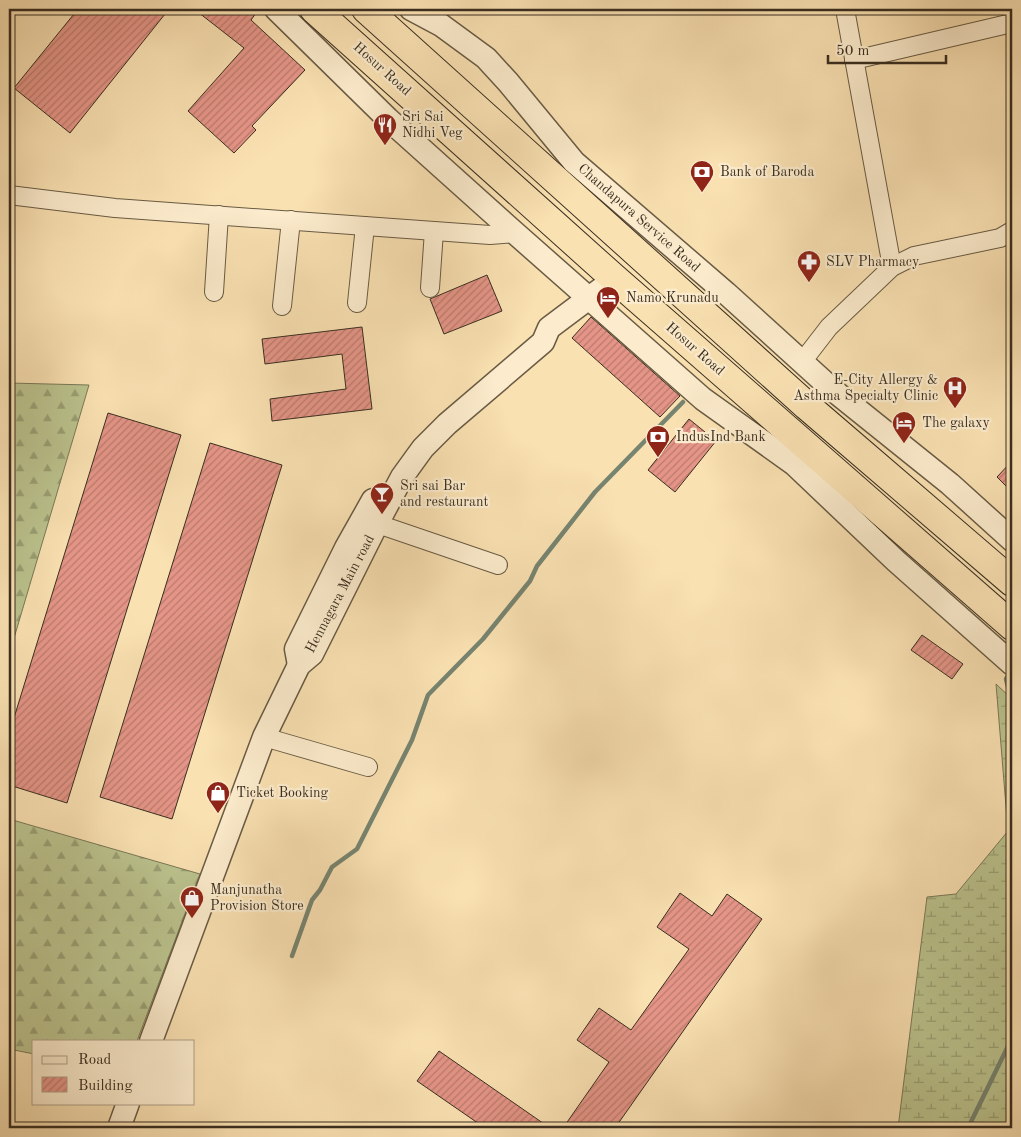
<svg xmlns="http://www.w3.org/2000/svg" width="1021" height="1137" viewBox="0 0 1021 1137" font-family="'Old Standard TT',serif">
<defs>
<pattern id="forest-firs" width="22" height="20" patternUnits="userSpaceOnUse" patternTransform="scale(1.25)"><rect width="22" height="20" fill="#bbc38e"/><path d="M5 1l3.5 6h-7zM16 11l3.5 6h-7z" fill="#999f74"/></pattern>
<pattern id="wetland-marsh" width="20" height="14" patternUnits="userSpaceOnUse" patternTransform="scale(1.25)"><rect width="20" height="14" fill="#bbc38e"/><path d="M1 5h8M5 5V1M11 12h8M15 12V8" fill="none" stroke="#999f74"/></pattern>
<pattern id="building-hatch" width="6" height="6" patternUnits="userSpaceOnUse" patternTransform="scale(1.25)"><rect width="6" height="6" fill="#e59587"/><path d="M-1 1l2-2M0 6l6-6M5 7l2-2" fill="none" stroke="#bb7a6e"/></pattern>
</defs>
<rect width="100%" height="100%" fill="#fae1b2"/>
<filter id="stains"><feTurbulence type="fractalNoise" baseFrequency=".004" numOctaves="4"/><feColorMatrix values="0 0 0 0 .2 0 0 0 0 .09 0 0 0 0 .02 0 0 0 .5 -.17"/></filter>
<radialGradient id="worn" r=".72"><stop offset=".6" stop-color="#630" stop-opacity="0"/><stop offset="1" stop-color="#630" stop-opacity=".3"/></radialGradient>
<g fill="url(#forest-firs)" stroke="#7a7857">
<polygon points="9,383 89,385 9,655"/>
<polygon points="9,819 200,874 137,1041 34,1041 34,1054 9,1049"/>
</g>
<polygon fill="url(#wetland-marsh)" stroke="#7a7857" points="996,684 1012,699 1012,1128 898,1128 927,897 956,894 1008,831"/>
<g fill="none" stroke-linecap="round" stroke-linejoin="round">
<g stroke="#778470" stroke-width="4.5">
<polyline points="1011,671 1006,679 1012,703"/>
<polyline points="292,956 312,900 320,890 332,867 357,849 412,740 428,695 483,639 530,581 537,566 595,492 683,402"/>
<polyline points="968,1128 1012,1038"/>
</g>
</g>
<g fill="url(#building-hatch)" stroke="#392e20">
<polygon points="78,9 169,9 70,133 14,88"/>
<polygon points="194,9 259,9 251,20 305,70 252,126 256,130 234,153 188,111 244,48"/>
<polygon points="487,275 502,311 444,334 430,299"/>
<polygon points="591,317 680,396 660,417 572,338"/>
<polygon points="362,327 372,409 272,421 270,399 346,389 342,354 265,364 262,339"/>
<polygon points="108,413 181,435 67,803 9,785 9,734"/>
<polygon points="689,419 716,441 675,492 648,470"/>
<polygon points="210,443 282,465 172,819 100,797"/>
<polygon points="1012,461 1012,492 997,477"/>
<polygon points="922,635 963,664 952,679 911,650"/>
<polygon points="680,893 712,916 727,894 762,919 615,1128 563,1128 609,1062 577,1040 599,1008 631,1030 689,949 657,927"/>
<polygon points="439,1051 550,1128 485,1128 417,1081"/>
</g>
<g fill="none" stroke-linecap="round" stroke-linejoin="round">
<g stroke="#695b44" stroke-width="20">
<g id="minor">
<polyline points="845,9 892,267"/>
<polyline points="854,60 1012,23"/>
<polyline points="9,195 115,208 490,235 515,233"/>
<polyline points="430,288 434,231"/>
<polyline points="214,292 219,215"/>
<polyline points="357,303 365,226"/>
<polyline points="282,306 291,220"/>
<polyline points="802,362 829,327 892,267 914,256 1000,238 1012,231"/>
<polyline points="366,520 498,565"/>
<polyline points="264,737 368,767"/>
</g>
</g>
<g stroke="#695b44" stroke-width="25">
<g id="tertiary">
<polyline points="276,9 388,119 515,233 703,399 794,464 896,561 1012,664"/>
<polyline points="411,9 441,25 486,58 508,82 574,162 726,293 833,390 950,484 1012,540"/>
<polyline points="299,665 296,649 346,548 373,500"/>
<polyline points="151,1041 264,737 299,665 312,654 377,524 402,477 415,459 423,448 447,424 543,342 549,328 601,289"/>
<polyline points="119,1128 128,1103"/>
</g>
</g>
<g stroke="#392e20" stroke-width="30">
<g id="trunk">
<polyline points="314,9 614,278 1012,626"/>
<polyline points="366,9 807,406 1012,582"/>
</g>
</g>
<use href="#minor" stroke="#fceccd" stroke-width="18"/>
<use href="#tertiary" stroke="#fceccd" stroke-width="22"/>
<use href="#trunk" stroke="#fae1b2" stroke-width="28"/>
</g>
<defs>
<g id="restaurant-pin" transform="scale(1.25)"><path d="M0 17L-7.5 6A9.5 9.5 0 1 1 7.5 6Z" fill="#8f2418" stroke="#fceccd"/><path d="M-5-6h1v4h1v-4h1v4h1v-4h1v5L-1.5 .5V6h-2V.5L-5-1ZM5-6V6H3V1.5H1.5Q1.5-4 5-6Z" fill="#fff"/></g>
<g id="bank-pin" transform="scale(1.25)"><path d="M0 17L-7.5 6A9.5 9.5 0 1 1 7.5 6Z" fill="#8f2418" stroke="#fceccd"/><path d="M-6-4H6V4H-6ZM0-2.3a2.3 2.3 0 1 0 0 4.6a2.3 2.3 0 1 0 0-4.6Z" fill="#fff"/></g>
<g id="pharmacy-pin" transform="scale(1.25)"><path d="M0 17L-7.5 6A9.5 9.5 0 1 1 7.5 6Z" fill="#8f2418" stroke="#fceccd"/><path d="M-2-6h4v4h4v4h-4v4h-4v-4h-4v-4h4Z" fill="#fff"/></g>
<g id="hotel-pin" transform="scale(1.25)"><path d="M0 17L-7.5 6A9.5 9.5 0 1 1 7.5 6Z" fill="#8f2418" stroke="#fceccd"/><path d="M-6-4.5h1.5V1H6V5H4.5V3h-9V5H-6ZM-4 0a1.8 1.8 0 1 1 3.6 0ZM.5 0V-2.5h3Q6-2.5 6 0Z" fill="#fff"/></g>
<g id="hospital-pin" transform="scale(1.25)"><path d="M0 17L-7.5 6A9.5 9.5 0 1 1 7.5 6Z" fill="#8f2418" stroke="#fceccd"/><path d="M-5-5h3v3.5h4V-5h3V5h-3V1.5h-4V5h-3Z" fill="#fff"/></g>
<g id="bar-pin" transform="scale(1.25)"><path d="M0 17L-7.5 6A9.5 9.5 0 1 1 7.5 6Z" fill="#8f2418" stroke="#fceccd"/><path d="M-6-5H6L.8 .8V4.5H3.5V6h-7V4.5H-.8V.8Z" fill="#fff"/></g>
<g id="shop-pin" transform="scale(1.25)"><path d="M0 17L-7.5 6A9.5 9.5 0 1 1 7.5 6Z" fill="#8f2418" stroke="#fceccd"/><path d="M-5-2.5h2.3a2.7 3.5 0 0 1 5.4 0H5L5.5 6h-11ZM-1.5-2.5h3a1.5 2.3 0 0 0-3 0Z" fill="#fff"/></g>
</defs>
<g fill-rule="evenodd">
<use href="#restaurant-pin" x="385" y="125"/>
<use href="#bank-pin" x="702" y="172"/>
<use href="#pharmacy-pin" x="809" y="262"/>
<use href="#hotel-pin" x="608" y="298"/>
<use href="#hospital-pin" x="955" y="388"/>
<use href="#hotel-pin" x="904" y="423"/>
<use href="#bank-pin" x="658" y="437"/>
<use href="#bar-pin" x="382" y="494"/>
<use href="#shop-pin" x="218" y="793"/>
<use href="#shop-pin" x="192" y="898"/>
</g>
<g text-anchor="middle" dominant-baseline="central" stroke-width="4.5" stroke-linejoin="round" paint-order="stroke">
<g font-size="14" fill="#392e20" stroke="#fceccd">
<text transform="translate(382 69) rotate(42)">Hosur Road</text>
<text transform="translate(639 218) rotate(41)">Chandapura Service Road</text>
<text transform="translate(695 349) rotate(41)">Hosur Road</text>
<text transform="translate(340 594) rotate(-62)">Hennagara Main road</text>
</g>
<g font-size="14" fill="#392e20" stroke="#fceccd" text-anchor="start">
<text x="402" y="117">Sri Sai<tspan x="402" dy="16">Nidhi Veg</tspan></text>
<text x="720" y="172">Bank of Baroda</text>
<text x="826" y="262">SLV Pharmacy</text>
<text x="626" y="298">Namo Krunadu</text>
<text x="938" y="380" text-anchor="end">E-City Allergy &amp;<tspan x="938" dy="16">Asthma Specialty Clinic</tspan></text>
<text x="922" y="423">The galaxy</text>
<text x="676" y="437">IndusInd Bank</text>
<text x="400" y="486">Sri sai Bar<tspan x="400" dy="16">and restaurant</tspan></text>
<text x="236" y="793">Ticket Booking</text>
<text x="210" y="890">Manjunatha<tspan x="210" dy="16">Provision Store</tspan></text>
</g>
</g>
<rect width="1021" height="1137" fill="none" stroke="#fae1b2" stroke-width="30"/>
<rect x="10" y="10" width="1001" height="1117" fill="none" stroke="#392e20" stroke-width="2.5"/>
<rect x="15" y="15" width="991" height="1107" fill="none" stroke="#392e20"/>
<rect x="32" y="1040" width="162" height="65" fill="#fceccd" stroke="#aea088"/>
<rect x="42" y="1056" width="25" height="8" fill="#fceccd" stroke="#aea088"/>
<text x="78" y="1064" font-size="15" fill="#392e20">Road</text>
<rect x="42" y="1077" width="25" height="15" fill="url(#building-hatch)" stroke="#aea088"/>
<text x="78" y="1090" font-size="15" fill="#392e20">Building</text>
<path d="M828 55v8h118v-8" fill="none" stroke="#392e20" stroke-width="2.5"/>
<text x="836" y="55" font-size="15" fill="#392e20" stroke="#fceccd" stroke-width="4" paint-order="stroke">50 m</text>
<rect width="100%" height="100%" filter="url(#stains)"/>
<rect width="100%" height="100%" fill="url(#worn)"/>
</svg>
